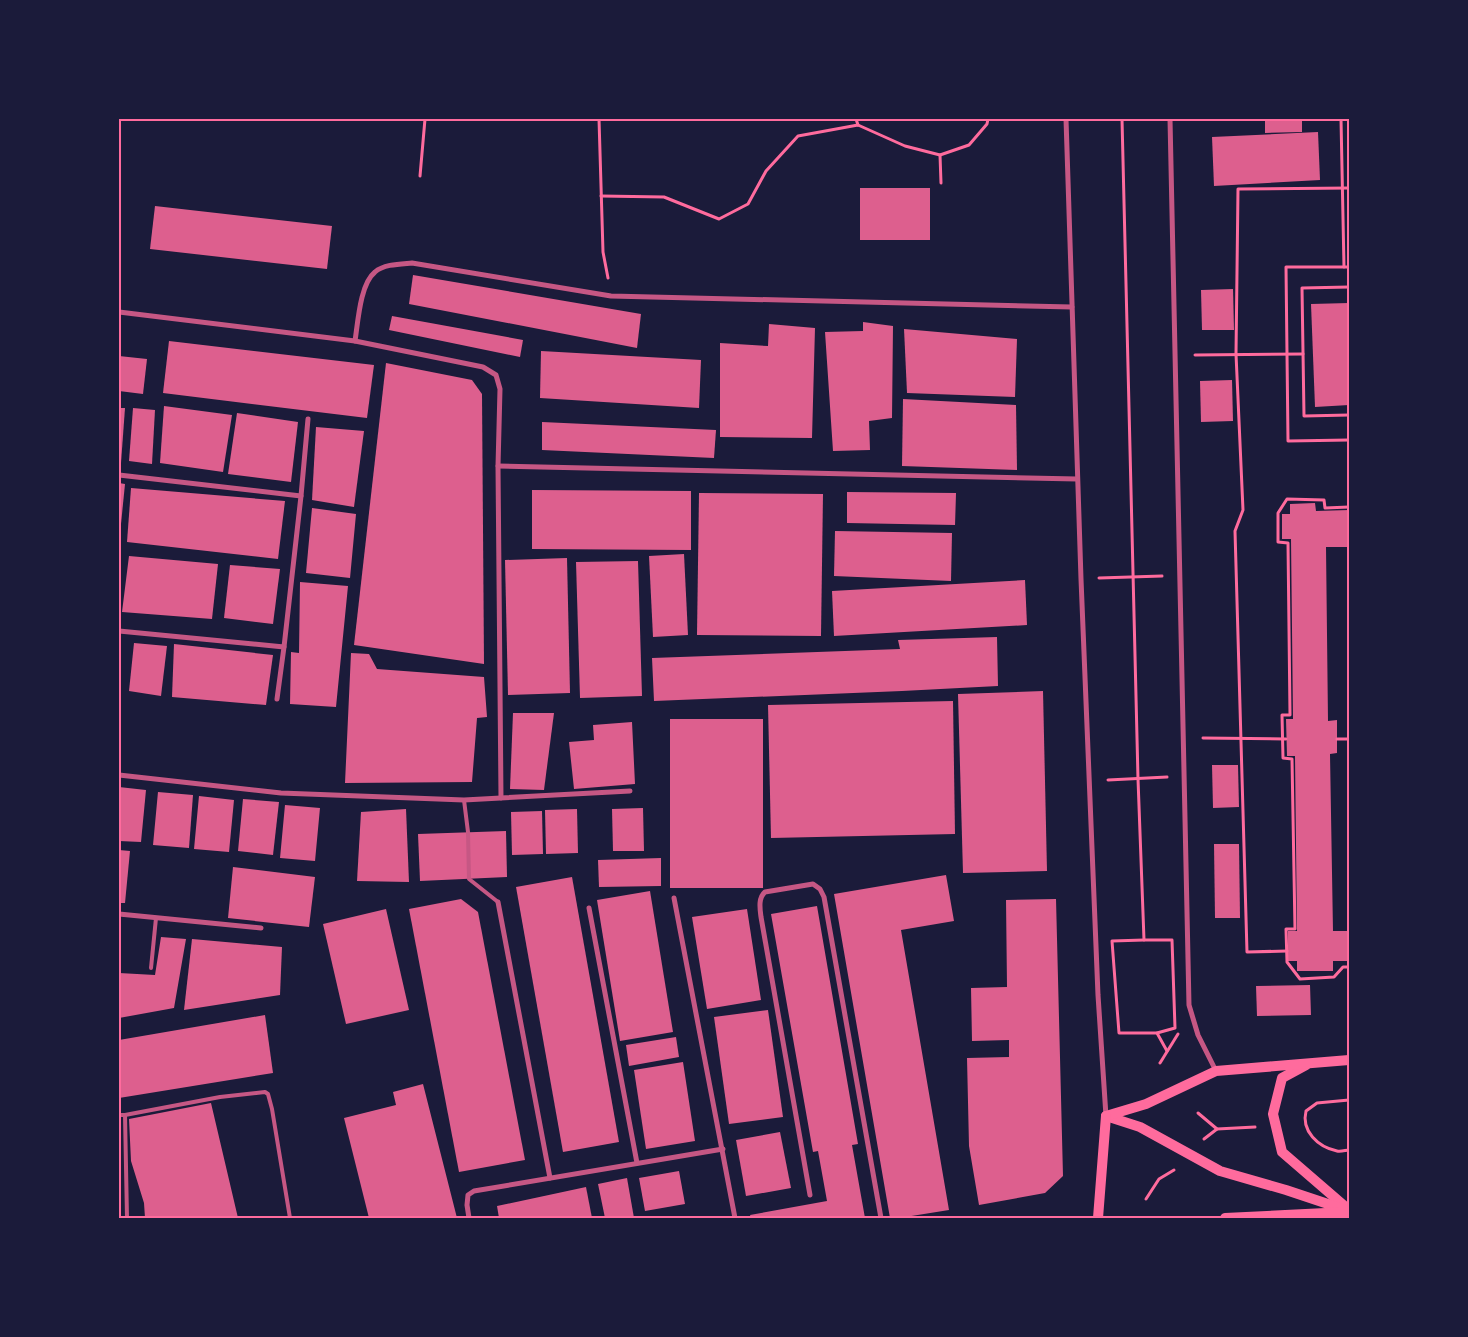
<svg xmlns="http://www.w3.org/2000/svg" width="1468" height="1337" viewBox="0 0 1468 1337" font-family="Jost,sans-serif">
<rect width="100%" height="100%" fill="#1b1b3a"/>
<g fill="#dd5f8e">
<polygon points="1265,119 1302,119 1302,132 1265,133"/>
<polygon points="1318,132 1320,180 1214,186 1212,137"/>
<rect x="860" y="188" width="70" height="52"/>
<polygon points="155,206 332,226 327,269 150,249"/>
<polygon points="413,275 641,314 637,348 409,304"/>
<polygon points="1233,289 1234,330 1202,330 1201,290"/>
<polygon points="1349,303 1349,405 1315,407 1311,304"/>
<polygon points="392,316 523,340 520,357 389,330"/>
<polygon points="863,322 893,326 892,418 869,421 870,450 833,451 825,332 863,331"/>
<polygon points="769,324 815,328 812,438 720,437 720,343 768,346"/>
<polygon points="904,329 1017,339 1015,397 907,393"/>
<polygon points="169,341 374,365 367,418 163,393"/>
<polygon points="541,351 701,360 699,408 540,398"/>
<polygon points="119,356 147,359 143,394 119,391"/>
<polygon points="386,363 472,380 482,394 484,664 354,645"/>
<polygon points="1232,380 1233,421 1201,422 1200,381"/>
<polygon points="903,399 1016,405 1017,470 902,466"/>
<polygon points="164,406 232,415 223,472 160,463"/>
<polygon points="119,408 125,408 121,463 119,463"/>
<polygon points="133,408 155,410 152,464 129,461"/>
<polygon points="237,413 298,422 291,482 228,474"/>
<polygon points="542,422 716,430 714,458 542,450"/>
<polygon points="316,427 364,431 354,507 312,500"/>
<polygon points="119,483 125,484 120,534 119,534"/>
<polygon points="131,488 285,501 278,559 127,542"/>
<polygon points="532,490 691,491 691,550 532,549"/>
<polygon points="847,492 956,493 955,525 847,523"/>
<polygon points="699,493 823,494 821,636 697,635"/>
<polygon points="1315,503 1316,511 1349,510 1349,547 1326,547 1328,721 1337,720 1337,753 1330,754 1333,931 1349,931 1349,961 1333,961 1333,971 1297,971 1297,961 1288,961 1288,931 1297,931 1295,756 1287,756 1286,719 1293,719 1291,539 1282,539 1282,514 1290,514 1290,504"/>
<polygon points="312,508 356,514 350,578 306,573"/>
<polygon points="835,531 952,533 951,581 834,576"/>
<polygon points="684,554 688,635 653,637 649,556"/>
<polygon points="129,556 218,564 212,619 122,612"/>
<polygon points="567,558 570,693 508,695 505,560"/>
<polygon points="638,561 642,696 580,698 576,562"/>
<polygon points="230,565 280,569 273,624 224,618"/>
<polygon points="1025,580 1027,625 834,636 832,591"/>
<polygon points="300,582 348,586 336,707 290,704 291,652 299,653"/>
<polygon points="997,637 998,686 902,691 654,701 652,658 900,649 898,640"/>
<polygon points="134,643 167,646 161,696 129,691"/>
<polygon points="174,644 273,655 266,705 172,697"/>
<polygon points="351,653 369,654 377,669 484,677 487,717 477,718 472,782 345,783"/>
<polygon points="1043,691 1047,871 963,873 958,694"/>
<polygon points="953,701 955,834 771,838 768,705"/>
<polygon points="513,713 554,713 544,790 510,789"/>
<rect x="670" y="719" width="93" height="169"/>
<polygon points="632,722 635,784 574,789 569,742 594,740 593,725"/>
<polygon points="1212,765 1238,765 1239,807 1213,808"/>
<polygon points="119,787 146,790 141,842 119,841"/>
<polygon points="158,792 193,795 189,848 153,845"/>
<polygon points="199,796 234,800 229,852 194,849"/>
<polygon points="243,799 279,802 273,855 238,851"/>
<polygon points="285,805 320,808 315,861 280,858"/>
<polygon points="643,808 644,851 613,851 612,809"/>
<polygon points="406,809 409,882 357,881 361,812"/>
<polygon points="577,809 578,853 546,854 545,810"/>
<polygon points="542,811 543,854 512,855 511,812"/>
<polygon points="506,831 507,877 420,881 418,834"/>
<polygon points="1214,844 1239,844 1240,918 1215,918"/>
<polygon points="119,850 130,851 125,903 119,903"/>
<polygon points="661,858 661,886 599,887 598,860"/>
<polygon points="233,867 315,877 309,927 228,918"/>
<polygon points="946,875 954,921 901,930 949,1210 899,1218 890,1218 834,894"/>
<polygon points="572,877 619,1142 563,1152 516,887"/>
<polygon points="650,891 673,1032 620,1041 597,900"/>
<polygon points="461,899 478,912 525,1160 459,1172 409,909"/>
<polygon points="1056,899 1063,1176 1045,1193 979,1205 969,1146 967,1058 1009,1057 1009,1040 972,1041 971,988 1007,987 1006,900"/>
<polygon points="817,906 858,1144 852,1145 865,1218 751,1218 750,1215 827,1201 818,1151 813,1152 771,914"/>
<polygon points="386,909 409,1010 346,1024 323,924"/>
<polygon points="747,909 761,1000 707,1009 692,917"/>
<polygon points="161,937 186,939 174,1008 119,1018 119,973 155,975"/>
<polygon points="192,939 282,947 280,995 184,1010"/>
<polygon points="1310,985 1311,1015 1257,1016 1256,986"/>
<polygon points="768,1010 783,1117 729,1124 714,1017"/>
<polygon points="265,1015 273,1073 119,1098 119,1040"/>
<polygon points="676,1037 679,1057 629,1066 626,1045"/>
<polygon points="683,1062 695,1141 646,1149 634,1070"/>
<polygon points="423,1084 457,1218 369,1218 344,1118 396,1105 393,1092"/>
<polygon points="211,1103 238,1218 145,1218 144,1203 131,1161 129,1119"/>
<polygon points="780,1132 791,1188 746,1196 736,1140"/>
<polygon points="679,1171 685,1204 645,1211 639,1178"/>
<polygon points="627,1178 634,1218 605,1218 598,1184"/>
<polygon points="586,1187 592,1218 499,1218 497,1206"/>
</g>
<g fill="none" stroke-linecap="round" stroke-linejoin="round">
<g stroke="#ff6b9d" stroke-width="3">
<polyline points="599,119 603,252 608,278"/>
<polyline points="856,119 858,125"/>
<polyline points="1122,119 1138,779 1144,940"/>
<polyline points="1341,119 1344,267"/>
<polyline points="940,155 941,183"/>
<polyline points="420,176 425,119"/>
<polyline points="601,196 664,197 719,219 748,204 766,171 798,136 858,125 905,146 940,155 969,145 987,124 988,119"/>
<polyline points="1349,267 1286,267 1288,441 1349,440"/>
<polyline points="1349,287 1302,288 1304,416 1349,415"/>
<polyline points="1195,355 1303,354"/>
<polyline points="1349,507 1325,508 1324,500 1287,499 1278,513 1278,542 1288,543 1290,715 1282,715 1283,758 1292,759 1295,929 1286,929 1287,962 1300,979 1334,977 1343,967 1349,967"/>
<polyline points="1099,578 1162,576"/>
<polyline points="1203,738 1286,739"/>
<polyline points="1337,739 1349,739"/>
<polyline points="1108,780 1167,777"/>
<polygon points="1144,940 1172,940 1175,1028 1157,1033 1119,1033 1112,941"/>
<polyline points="1287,951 1247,952 1235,531 1243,510 1236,354 1238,189 1349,188"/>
<polyline points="1157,1033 1167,1051"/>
<polyline points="1160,1063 1178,1034"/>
<path d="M 1349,1100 L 1317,1103 L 1306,1111 C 1301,1131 1318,1147 1337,1151 C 1341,1152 1346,1150 1349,1150"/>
<polyline points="1198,1113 1217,1129"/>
<polyline points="1204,1139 1217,1129 1255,1127"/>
<polyline points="1146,1199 1159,1179 1174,1170"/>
</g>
<g stroke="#c65784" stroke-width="4">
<polyline points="464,800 468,832 469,879 498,902"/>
<polyline points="151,968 156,918"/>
<polyline points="119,1115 125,1115 220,1097 265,1092 268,1094 272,1109 290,1218"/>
<polyline points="125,1115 127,1218"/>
</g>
<g stroke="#c65784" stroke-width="5">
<polyline points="1066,119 1081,579 1098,995 1106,1116"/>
<polyline points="1170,119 1189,1005 1198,1035 1216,1071"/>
<polyline points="119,312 355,341 483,367 496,375 500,389 498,466 501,798"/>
<path d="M 355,341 C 358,322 360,284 375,272 C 384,264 401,264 412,263 L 611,296 L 1072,307"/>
<polyline points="498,466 1077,479"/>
<polyline points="119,475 301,496 284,647 119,631"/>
<polyline points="301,496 308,419"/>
<polyline points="277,699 284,647"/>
<polyline points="119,775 281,793 464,800 630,791"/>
<polyline points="674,898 735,1218"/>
<polyline points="498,902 550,1178"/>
<polyline points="589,908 637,1163"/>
<polyline points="119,914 261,928"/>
<path d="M 810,1195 L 761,917 C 760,909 758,898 765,892 L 813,884 L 820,889 L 824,897 L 881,1218"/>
<polyline points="469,1218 467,1205 468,1195 474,1191 723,1149"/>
</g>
<g stroke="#ff6b9d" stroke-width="10">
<polyline points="1306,1065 1282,1078 1273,1114 1282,1152 1348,1209"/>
<polyline points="1106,1116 1140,1127 1220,1171 1286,1190 1349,1211"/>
<polyline points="1106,1116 1146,1104 1216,1071 1349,1060"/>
<polyline points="1098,1218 1106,1116"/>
<polyline points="1225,1218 1346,1212"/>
</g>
</g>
<rect width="1468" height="1337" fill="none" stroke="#1b1b3a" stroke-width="240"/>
<rect x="120" y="120" width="1228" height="1097" fill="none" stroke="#ff6b9d" stroke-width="2"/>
</svg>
